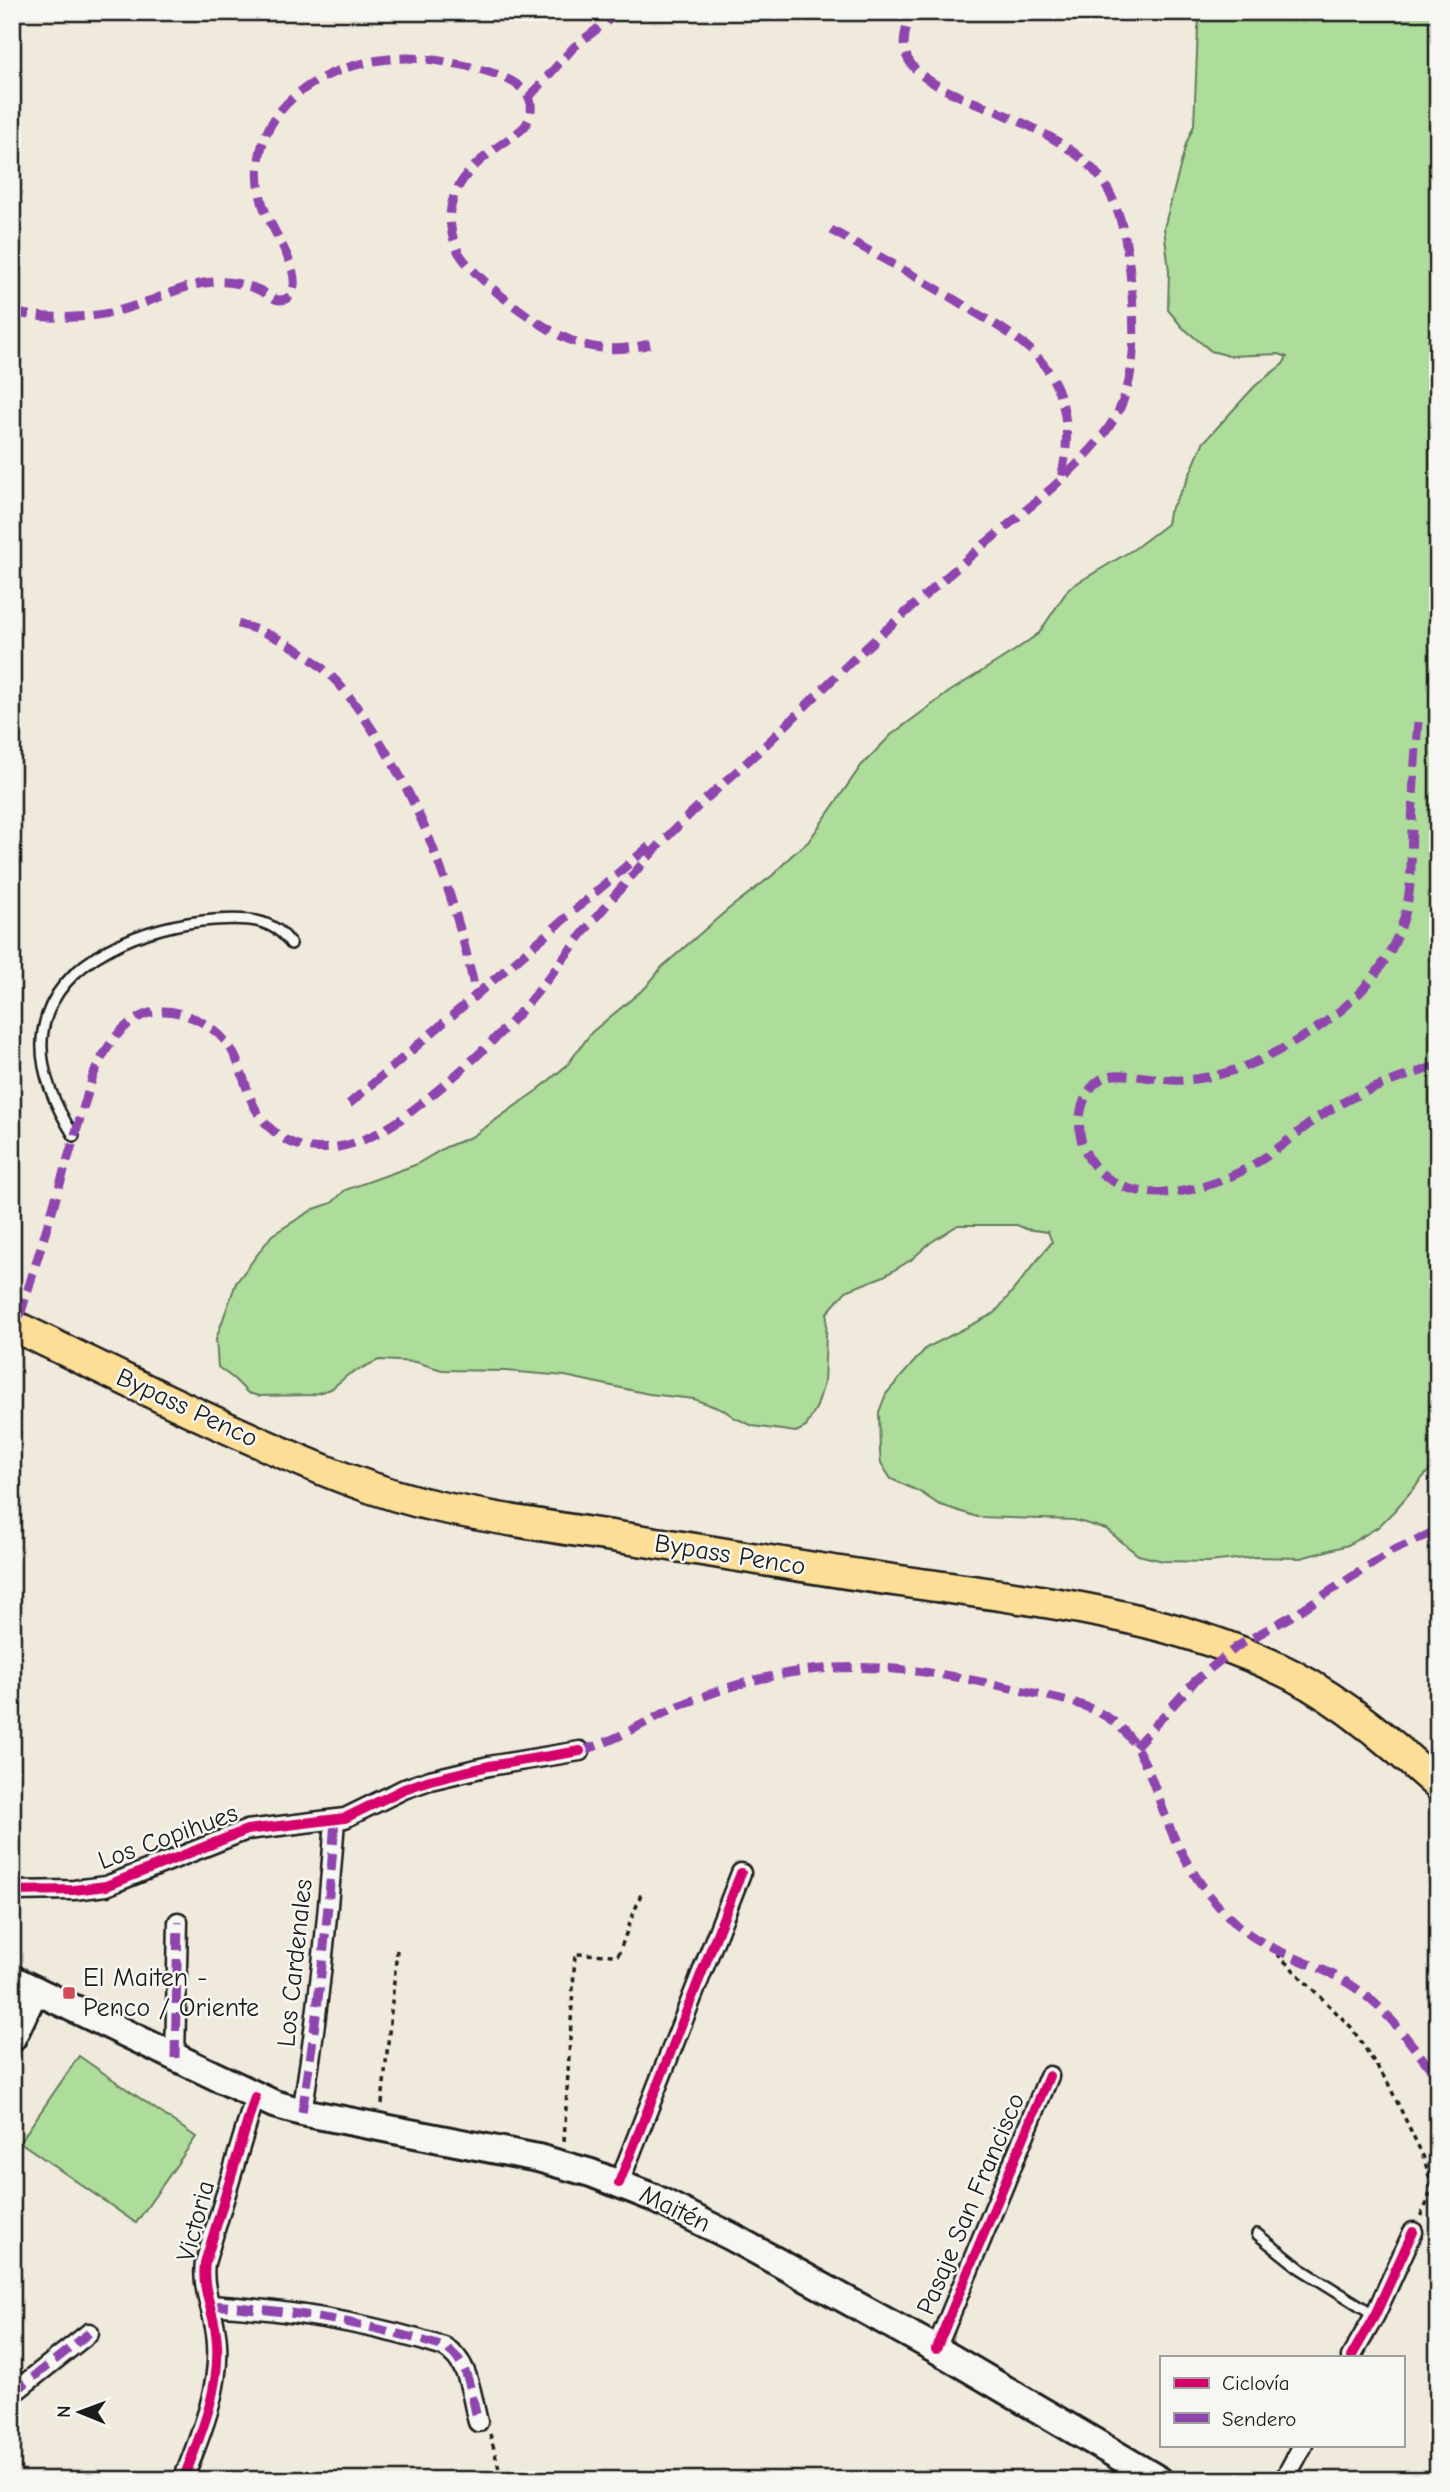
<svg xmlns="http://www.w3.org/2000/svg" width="1450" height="2492" viewBox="0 0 1450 2492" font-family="'Comic Neue',sans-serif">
<rect width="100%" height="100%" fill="#f0eadd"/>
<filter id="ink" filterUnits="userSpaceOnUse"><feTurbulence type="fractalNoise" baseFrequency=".0143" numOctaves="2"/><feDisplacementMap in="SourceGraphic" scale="14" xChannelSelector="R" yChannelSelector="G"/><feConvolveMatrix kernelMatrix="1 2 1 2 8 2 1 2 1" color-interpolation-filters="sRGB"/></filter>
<g filter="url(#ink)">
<g fill="#addc9b" stroke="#647c5c" stroke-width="2">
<polygon points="1201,12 1438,12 1438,1460 1395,1510 1378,1527 1348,1545 1301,1558 1256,1557 1208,1562 1163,1561 1138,1555 1106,1529 1074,1520 977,1517 938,1504 920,1492 891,1479 881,1463 880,1453 879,1412 886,1394 926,1348 995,1313 1052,1242 1048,1232 1026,1229 1017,1225 958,1225 930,1243 911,1260 884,1276 846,1291 827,1313 824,1383 817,1406 806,1427 796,1432 753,1426 735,1418 725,1411 694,1399 649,1394 565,1376 506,1371 442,1370 416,1362 379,1360 349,1374 331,1389 311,1395 259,1396 248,1393 234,1379 218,1367 216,1339 236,1283 272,1235 314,1209 332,1203 345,1190 415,1165 446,1147 473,1136 539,1089 567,1065 592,1032 646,987 662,967 726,911 773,875 791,856 808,842 861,766 891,735 949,692 1017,649 1039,633 1069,588 1134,549 1167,524 1169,512 1186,483 1203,443 1255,386 1283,364 1287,357 1279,354 1230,356 1211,351 1182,327 1168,310 1169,271 1164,228 1186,144 1194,125 1198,28"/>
<polygon points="79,2056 196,2137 136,2223 20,2142"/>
</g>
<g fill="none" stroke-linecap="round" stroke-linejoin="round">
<g stroke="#1c1c1c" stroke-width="14">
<g id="service">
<path d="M 74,1136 C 55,1106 37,1068 43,1031 C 55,957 150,924 214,920 C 244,918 273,917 291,944"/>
<polyline points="1257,2234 1301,2269 1375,2315"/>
</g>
</g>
<g stroke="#1c1c1c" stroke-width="23">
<g id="minor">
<polyline points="12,1891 74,1890 106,1886 247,1830 345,1818 404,1789 430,1780 489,1766 580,1751"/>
<polyline points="175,2058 178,1922"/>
<path d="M 302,2112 C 318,2015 328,1918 335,1820"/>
<polyline points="619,2183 741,1873"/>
<path d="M 210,2305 C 290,2310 368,2323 444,2347 C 470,2361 471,2396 478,2422"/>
<polyline points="936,2349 1049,2076"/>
<polyline points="1351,2357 1375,2315 1413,2232"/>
<polyline points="12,2394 89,2333"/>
<path d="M 183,2480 C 200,2436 220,2391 217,2343 C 216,2315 201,2291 205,2263 L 255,2097"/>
<polyline points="1284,2480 1303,2445"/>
</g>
</g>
<g stroke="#1c1c1c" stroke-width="32">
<g id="secondary">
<polyline points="12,1979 274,2104 302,2112 538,2158 591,2173 652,2197 732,2237 936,2349 1159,2480"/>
<polyline points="12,2038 35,1990"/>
</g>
</g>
<g stroke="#1c1c1c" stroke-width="35">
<path id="primary" d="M 12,1325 C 92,1363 172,1404 254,1440 C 314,1467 375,1493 440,1507 C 510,1522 581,1531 651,1542 C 734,1555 817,1569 900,1581 C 1033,1600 1170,1613 1292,1675 C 1347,1704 1392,1744 1438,1785"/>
</g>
<g stroke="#1c1c1c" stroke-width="3.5" stroke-dasharray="5 5" stroke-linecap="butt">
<polyline points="1270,1947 1351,2027 1388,2083 1424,2158 1431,2183 1428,2201 1420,2217"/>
<polyline points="382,2104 397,1950"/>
<polyline points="564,2141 575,1954 618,1955 641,1894"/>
<polyline points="490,2434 502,2480"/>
</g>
<use href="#service" stroke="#f6f6f2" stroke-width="9"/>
<use href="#minor" stroke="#f6f6f2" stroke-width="18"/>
<use href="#secondary" stroke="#f6f6f2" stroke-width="26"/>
<use href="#primary" stroke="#fcde96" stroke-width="30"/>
<g stroke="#8e44ad" stroke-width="9" stroke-dasharray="18 9" stroke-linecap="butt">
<polyline points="529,97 574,47 619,12"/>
<path d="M 831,230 C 880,257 929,283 976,313 C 1003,329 1034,346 1050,374 C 1069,405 1070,443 1061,478"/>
<path d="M 12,312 C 54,321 100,319 140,304 C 165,296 186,284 213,282 C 229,281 245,284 259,290 C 266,293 273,300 280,300 C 286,300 292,296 293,290 C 301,267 268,226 262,202 C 236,96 353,45 440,61 C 464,65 527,75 531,104 C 532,112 529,120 525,126 C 520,132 512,136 506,141 C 486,155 463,172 454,196 C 447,214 450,235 459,253 C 475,280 545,332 575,342 C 599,351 625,350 650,344"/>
<path d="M 238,624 C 273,633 304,650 330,675 C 347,691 359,710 372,729 C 425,810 456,900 476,995"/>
<path d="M 1418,722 C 1415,757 1413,792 1412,827 C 1411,853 1412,881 1407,906 C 1395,963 1354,1006 1306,1035 C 1269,1058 1227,1078 1183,1080 C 1163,1082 1119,1070 1105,1077 C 1079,1089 1074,1128 1085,1151 C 1093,1170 1109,1181 1127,1188 C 1173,1203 1229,1182 1267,1156 C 1292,1139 1313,1118 1340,1104 C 1371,1087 1405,1077 1438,1065"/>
<polyline points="349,1104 653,843"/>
<path d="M 12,1342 L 93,1076 C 110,1036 139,997 188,1016 C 203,1021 217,1031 227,1043 C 241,1061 244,1086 254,1106 C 288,1170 357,1152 405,1116 C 447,1084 486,1050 521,1011 C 545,985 565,955 588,927 C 613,897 638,868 665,839 C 695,808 726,781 758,752 C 791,721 823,688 856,657 C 894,622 934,588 973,554 C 1017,516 1094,461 1119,410 C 1136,375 1135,333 1132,295 C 1129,255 1124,207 1098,175 C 1074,146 1033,127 999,112 C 973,101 922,86 908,59 C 900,43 906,28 912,12"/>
<polyline points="1135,1747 1195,1681 1238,1646 1295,1614 1392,1551 1438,1530"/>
<path d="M 580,1751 C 620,1740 653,1716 691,1701 C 811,1653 902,1663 1024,1691 C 1059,1699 1100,1704 1125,1732 C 1148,1758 1157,1797 1170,1828 C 1184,1862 1205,1894 1232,1920 C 1263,1951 1306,1959 1343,1980 C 1385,2004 1408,2041 1438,2078"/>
<polyline points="175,2058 178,1922"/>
<path d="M 302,2112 C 318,2015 328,1918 335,1820"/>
<path d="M 210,2305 C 290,2310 368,2323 444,2347 C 470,2361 471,2396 478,2422"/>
<polyline points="12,2394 89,2333"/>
</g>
<g stroke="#f6f6f2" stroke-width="15">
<g id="cycleway">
<polyline points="12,1891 74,1890 106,1886 247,1830 345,1818 404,1789 430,1780 489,1766 580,1751"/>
<polyline points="619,2183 741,1873"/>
<polyline points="936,2349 1049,2076"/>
<polyline points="1351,2357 1375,2315 1413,2232"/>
<path d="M 183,2480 C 200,2436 220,2391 217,2343 C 216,2315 201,2291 205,2263 L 255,2097"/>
</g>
</g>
<use href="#cycleway" stroke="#d6006c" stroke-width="10"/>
</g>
</g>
<rect fill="#d1495b" stroke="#f6f6f2" stroke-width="2.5" x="62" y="1986" width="14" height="14" rx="3.5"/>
<g text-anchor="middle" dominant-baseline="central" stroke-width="5" stroke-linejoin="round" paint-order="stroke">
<g font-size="26" fill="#1c1c1c" stroke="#f6f6f2">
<text transform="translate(187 1408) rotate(25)">Bypass Penco</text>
<text transform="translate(730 1555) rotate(9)">Bypass Penco</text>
<text transform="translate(168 1837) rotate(-20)">Los Copihues</text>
<text transform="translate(295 1963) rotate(-84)">Los Cardenales</text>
<text transform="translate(971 2204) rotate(-67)">Pasaje San Francisco</text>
<text transform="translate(675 2209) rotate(26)">Maitén</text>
<text transform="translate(196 2221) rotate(-75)">Victoria</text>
</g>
<g font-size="26" fill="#1c1c1c" stroke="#f6f6f2" text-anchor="start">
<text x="83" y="1978">El Maiten -<tspan x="83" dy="30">Penco / Oriente</tspan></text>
</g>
</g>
<rect width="1450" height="2492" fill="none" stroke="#f6f6f2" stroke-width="42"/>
<rect x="21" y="21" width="1408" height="2450" fill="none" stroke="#1c1c1c" stroke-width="2.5" filter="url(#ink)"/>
<rect x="1160" y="2356" width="245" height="91" fill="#f6f6f2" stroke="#9f9f9c" stroke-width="2"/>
<rect x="1174" y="2378" width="35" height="10" fill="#d6006c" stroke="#9f9f9c" stroke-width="2"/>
<text x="1222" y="2390" font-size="21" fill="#1c1c1c">Ciclovía</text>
<rect x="1174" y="2413" width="35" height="10" fill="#8e44ad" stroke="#9f9f9c" stroke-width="2"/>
<text x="1222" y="2426" font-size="21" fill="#1c1c1c">Sendero</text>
<g transform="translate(80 2412) rotate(271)" stroke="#f6f6f2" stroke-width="5" paint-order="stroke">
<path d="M0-5L12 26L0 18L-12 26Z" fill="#1c1c1c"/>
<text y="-10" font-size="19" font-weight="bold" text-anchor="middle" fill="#1c1c1c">N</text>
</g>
</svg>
